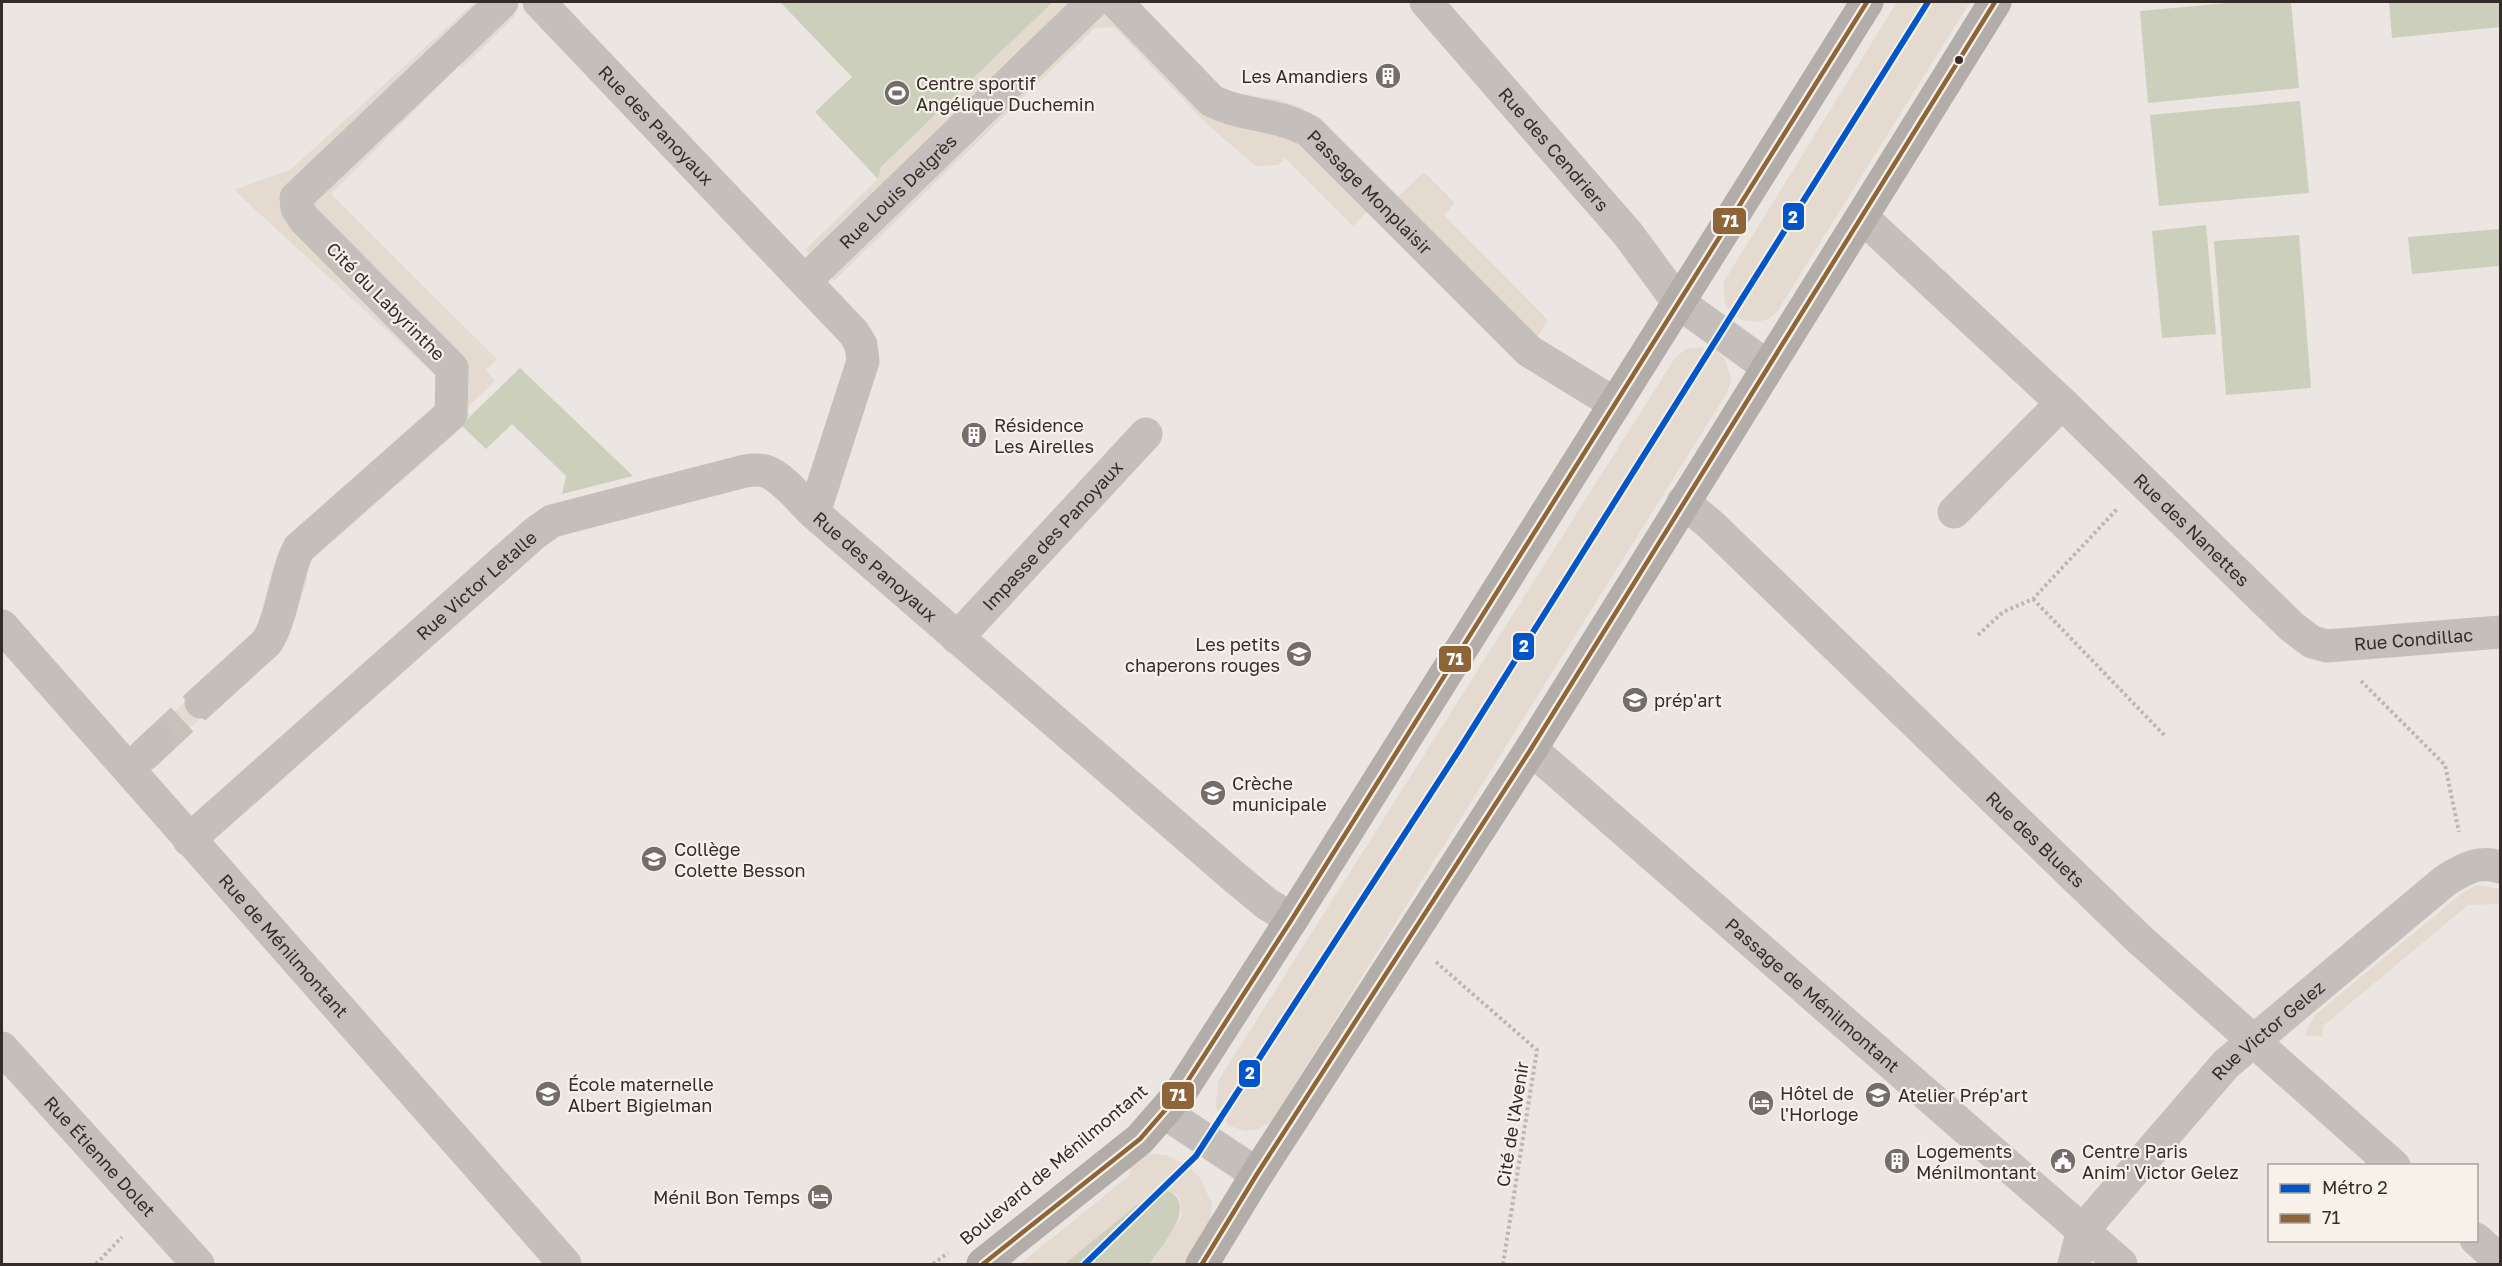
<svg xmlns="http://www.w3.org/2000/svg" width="2502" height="1266" viewBox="0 0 2502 1266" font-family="'Golos Text',sans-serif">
<rect width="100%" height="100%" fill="#ebe6e1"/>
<g fill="#cccfbc">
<polygon points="780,2 1053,2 881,167 878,179 815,112 852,77"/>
<polygon points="2239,2 2291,2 2299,88 2148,103 2140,11"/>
<polygon points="2389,2 2500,2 2500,27 2392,38"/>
<polygon points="2300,101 2309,193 2159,206 2150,115"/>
<polygon points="2206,225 2216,334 2162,338 2152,231"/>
<polygon points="2500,229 2500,266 2412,274 2408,237"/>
<polygon points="2299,235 2311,388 2226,395 2214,241"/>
<polygon points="520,368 633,476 562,494 566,476 512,424 486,449 461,425"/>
<path d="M 1163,1189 C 1203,1201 1162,1245 1150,1264 L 1064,1264 L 1149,1195 Z"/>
</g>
<g fill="#e4dacf">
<polygon points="475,2 501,2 515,16 462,68 459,66 331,194 497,359 486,370 495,381 469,406 467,410 470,417 462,425 463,427 307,564 307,580 288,640 165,750 151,733 254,638 277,554 285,539 436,404 435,375 234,190 290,170"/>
<polygon points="1053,2 1138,2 1218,85 1233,93 1275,99 1301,107 1396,199 1424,172 1455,203 1444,215 1548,320 1520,365 1368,211 1353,226 1285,158 1278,165 1256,166 1208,125 1114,27 1095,28 834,281 805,250 878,179 881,167"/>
<polygon points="1897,2 1970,2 1777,312 1768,319 1757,322 1742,320 1732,314 1725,303 1723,283"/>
<polygon points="1700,347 1714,349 1725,359 1731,379 1728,391 1271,1122 1259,1129 1245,1131 1230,1126 1222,1118 1216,1107 1218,1081 1675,358 1686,349"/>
<polygon points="2477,885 2500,889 2500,904 2468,905 2323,1026 2323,1037 2305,1035 2314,1016 2461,894"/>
<polygon points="1155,1154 1166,1155 1188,1166 1200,1178 1212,1204 1209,1229 1187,1264 1151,1264 1182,1216 1180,1199 1176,1194 1164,1189 1150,1194 1064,1264 1020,1264 1131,1174 1128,1162 1142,1155"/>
</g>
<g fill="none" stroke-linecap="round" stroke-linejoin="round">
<polyline stroke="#c7c1bc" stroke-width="33" stroke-dasharray="33 16" stroke-linecap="butt" points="158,742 201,702"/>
<g stroke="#bdb7b2" stroke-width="4" stroke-dasharray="3 3" stroke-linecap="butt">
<polyline points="2033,599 2166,737"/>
<polyline points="1978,635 2003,612 2033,599 2117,509"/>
<polyline points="2361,681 2445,765 2459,832"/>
<polyline points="1436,962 1537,1050 1503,1264"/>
<polyline points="96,1264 122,1237"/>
<polyline points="933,1264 948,1253"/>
</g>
<g stroke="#c4bfba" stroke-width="33">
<path id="s1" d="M 539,2 L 854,333 L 861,345 L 863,361 L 814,513 L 1232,875 L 1267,904 L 1292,919"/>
<path id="s2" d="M 1116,2 L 1212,101 C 1243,116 1279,114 1309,131 L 1529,351 L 1615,404"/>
<path id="s3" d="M 1426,2 L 1628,234 L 1678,302 L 1768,367"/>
<path id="s4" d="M 1863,218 L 2062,403 L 2291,626 L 2312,642 L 2327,646 L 2500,632"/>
<path id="s5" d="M 805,281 L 1093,2"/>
<path id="s6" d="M 1683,502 L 1710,524 L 2137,937 L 2394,1166"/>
<polyline points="1954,512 2062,403"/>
<path id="s7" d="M 2,626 L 565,1264"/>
<path id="s8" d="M 957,638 L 1146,434"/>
<path d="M 201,702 L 267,642 C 284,613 284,578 299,548 L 451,414 L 452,368 L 304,219 L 297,208 L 296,198 L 502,2"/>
<path id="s9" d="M 1531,749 L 2121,1264"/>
<polyline points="144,755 158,742"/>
<path id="s10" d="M 189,840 L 535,533 L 552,521 L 745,471 C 751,470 758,469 765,471 C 783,477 800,500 814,513"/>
<path id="s11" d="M 2,1048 L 198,1264"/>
<polyline points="1165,1113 1257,1174"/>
<polyline points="2476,1239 2500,1261"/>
<path id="s12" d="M 2074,1264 L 2083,1230 L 2226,1064 L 2446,880 C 2464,869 2479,860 2500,867"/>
</g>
<g stroke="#b3ada9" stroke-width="33">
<polyline points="983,1264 1140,1139 1180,1093 1292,919 1867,2"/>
<polyline points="1202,1264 1257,1174 1531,749 1995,2"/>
</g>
<g stroke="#f8f1e9" stroke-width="9">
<g id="bus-1">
<polyline points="983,1264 1140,1139 1180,1093 1292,919 1867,2"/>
<polyline points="1202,1264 1257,1174 1531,749 1995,2"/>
</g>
</g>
<use href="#bus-1" stroke="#8d6538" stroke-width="4.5"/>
<g stroke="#f8f1e9" stroke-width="10">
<polyline id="metro-1" points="1085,1264 1196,1156 1459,750 1928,2"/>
</g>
<use href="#metro-1" stroke="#0055c8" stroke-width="6"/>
</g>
<defs>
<g id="building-disc" transform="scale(1.35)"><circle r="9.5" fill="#756d69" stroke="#f8f1e9"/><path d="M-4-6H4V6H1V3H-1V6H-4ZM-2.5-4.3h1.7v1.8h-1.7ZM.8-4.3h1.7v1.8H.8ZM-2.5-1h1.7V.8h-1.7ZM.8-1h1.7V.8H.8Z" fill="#fff"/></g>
<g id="stadium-disc" transform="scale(1.35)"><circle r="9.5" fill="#756d69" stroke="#f8f1e9"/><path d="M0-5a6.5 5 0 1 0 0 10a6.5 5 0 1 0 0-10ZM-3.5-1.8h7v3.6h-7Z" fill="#fff"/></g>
<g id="school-disc" transform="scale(1.35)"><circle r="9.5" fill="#756d69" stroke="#f8f1e9"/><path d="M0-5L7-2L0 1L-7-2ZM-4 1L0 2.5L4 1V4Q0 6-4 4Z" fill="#fff"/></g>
<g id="university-disc" transform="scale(1.35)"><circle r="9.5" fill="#756d69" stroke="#f8f1e9"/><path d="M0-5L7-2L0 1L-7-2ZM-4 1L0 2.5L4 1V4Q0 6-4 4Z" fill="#fff"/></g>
<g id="hotel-disc" transform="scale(1.35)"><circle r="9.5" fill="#756d69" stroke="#f8f1e9"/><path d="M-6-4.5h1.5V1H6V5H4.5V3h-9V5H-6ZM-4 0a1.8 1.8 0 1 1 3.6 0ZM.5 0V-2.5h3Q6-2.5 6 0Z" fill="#fff"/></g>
<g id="civic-disc" transform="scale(1.35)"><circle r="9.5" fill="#756d69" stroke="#f8f1e9"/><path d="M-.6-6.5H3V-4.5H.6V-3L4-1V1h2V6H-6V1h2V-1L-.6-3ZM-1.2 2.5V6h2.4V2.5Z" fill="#fff"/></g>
</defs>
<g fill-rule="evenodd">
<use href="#building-disc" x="1388" y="76"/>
<use href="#stadium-disc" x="897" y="93"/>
<use href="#building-disc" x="974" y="435"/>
<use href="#school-disc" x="1299" y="654"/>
<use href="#university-disc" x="1635" y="700"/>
<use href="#school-disc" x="1213" y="793"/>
<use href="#school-disc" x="654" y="859"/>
<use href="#school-disc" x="548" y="1094"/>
<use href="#university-disc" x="1878" y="1095"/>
<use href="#hotel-disc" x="1761" y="1103"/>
<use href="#building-disc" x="1897" y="1161"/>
<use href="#civic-disc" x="2063" y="1161"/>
<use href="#hotel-disc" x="820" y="1197"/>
</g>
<circle fill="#352c29" stroke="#f8f1e9" stroke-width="2" cx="1959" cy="60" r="5"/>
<g text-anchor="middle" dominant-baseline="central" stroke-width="4.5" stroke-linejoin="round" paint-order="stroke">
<g font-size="18" fill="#352c29" stroke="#f8f1e9" text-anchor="start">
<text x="1368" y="76" text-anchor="end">Les Amandiers</text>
<text x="916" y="83">Centre sportif<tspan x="916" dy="21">Angélique Duchemin</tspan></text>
<text x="994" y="425">Résidence<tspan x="994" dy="21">Les Airelles</tspan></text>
<text x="1280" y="644" text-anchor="end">Les petits<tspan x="1280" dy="21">chaperons rouges</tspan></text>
<text x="1654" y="700">prép'art</text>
<text x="1232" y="783">Crèche<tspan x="1232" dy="21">municipale</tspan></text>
<text x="674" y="849">Collège<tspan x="674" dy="21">Colette Besson</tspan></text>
<text x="568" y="1084">École maternelle<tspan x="568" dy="21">Albert Bigielman</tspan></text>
<text x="1780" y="1093">Hôtel de<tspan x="1780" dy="21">l'Horloge</tspan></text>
<text x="1898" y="1095">Atelier Prép'art</text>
<text x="1916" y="1151">Logements<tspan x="1916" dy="21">Ménilmontant</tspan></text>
<text x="2082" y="1151">Centre Paris<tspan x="2082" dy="21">Anim' Victor Gelez</tspan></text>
<text x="800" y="1197" text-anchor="end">Ménil Bon Temps</text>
</g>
<g font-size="18" fill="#352c29" stroke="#f8f1e9">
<text stroke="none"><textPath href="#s1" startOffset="170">Rue des Panoyaux</textPath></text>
<text stroke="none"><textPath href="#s3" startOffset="195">Rue des Cendriers</textPath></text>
<text stroke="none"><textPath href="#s5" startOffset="129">Rue Louis Delgrès</textPath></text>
<text stroke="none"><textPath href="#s2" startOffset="326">Passage Monplaisir</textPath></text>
<text transform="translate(386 301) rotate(45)">Cité du Labyrinthe</text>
<text stroke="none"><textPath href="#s4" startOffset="453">Rue des Nanettes</textPath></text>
<text stroke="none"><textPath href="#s8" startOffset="140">Impasse des Panoyaux</textPath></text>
<text stroke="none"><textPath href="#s1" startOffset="728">Rue des Panoyaux</textPath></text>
<text stroke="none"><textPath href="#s10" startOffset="384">Rue Victor Letalle</textPath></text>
<text stroke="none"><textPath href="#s4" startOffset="720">Rue Condillac</textPath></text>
<text stroke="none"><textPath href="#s6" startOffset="488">Rue des Bluets</textPath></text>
<text stroke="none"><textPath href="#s7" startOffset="426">Rue de Ménilmontant</textPath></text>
<text stroke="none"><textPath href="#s9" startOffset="374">Passage de Ménilmontant</textPath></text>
<text stroke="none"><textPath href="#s12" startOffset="308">Rue Victor Gelez</textPath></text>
<text transform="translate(1512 1124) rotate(-81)">Cité de l'Avenir</text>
<text stroke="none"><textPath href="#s11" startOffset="146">Rue Étienne Dolet</textPath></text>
<text transform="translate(1053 1164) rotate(-40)">Boulevard de Ménilmontant</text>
</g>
</g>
<g stroke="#f8f1e9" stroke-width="2">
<rect x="1782" y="202" width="23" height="29" rx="6" fill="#0055c8"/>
<rect x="1712" y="207" width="35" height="28" rx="6" fill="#8d6538"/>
<rect x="1512" y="632" width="23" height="29" rx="6" fill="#0055c8"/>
<rect x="1438" y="645" width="34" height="28" rx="6" fill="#8d6538"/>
<rect x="1238" y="1059" width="23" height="29" rx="6" fill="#0055c8"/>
<rect x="1161" y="1081" width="34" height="29" rx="6" fill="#8d6538"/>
</g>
<g font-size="16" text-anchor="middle" font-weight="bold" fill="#fff">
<text x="1793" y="223">2</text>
<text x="1730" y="227">71</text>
<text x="1524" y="652">2</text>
<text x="1455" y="665">71</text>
<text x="1250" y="1079">2</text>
<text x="1178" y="1101">71</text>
</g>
<rect width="2502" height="1266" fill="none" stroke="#352c29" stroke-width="6"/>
<rect x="2268" y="1164" width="210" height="78" fill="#f8f1e9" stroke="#aaa29c" stroke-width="1.5"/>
<rect x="2280" y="1184" width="30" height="9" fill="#0055c8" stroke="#aaa29c" stroke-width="1.5"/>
<text x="2322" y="1194" font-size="18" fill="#352c29">Métro 2</text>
<rect x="2280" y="1214" width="30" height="9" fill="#8d6538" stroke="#aaa29c" stroke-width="1.5"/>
<text x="2322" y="1224" font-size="18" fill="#352c29">71</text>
</svg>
